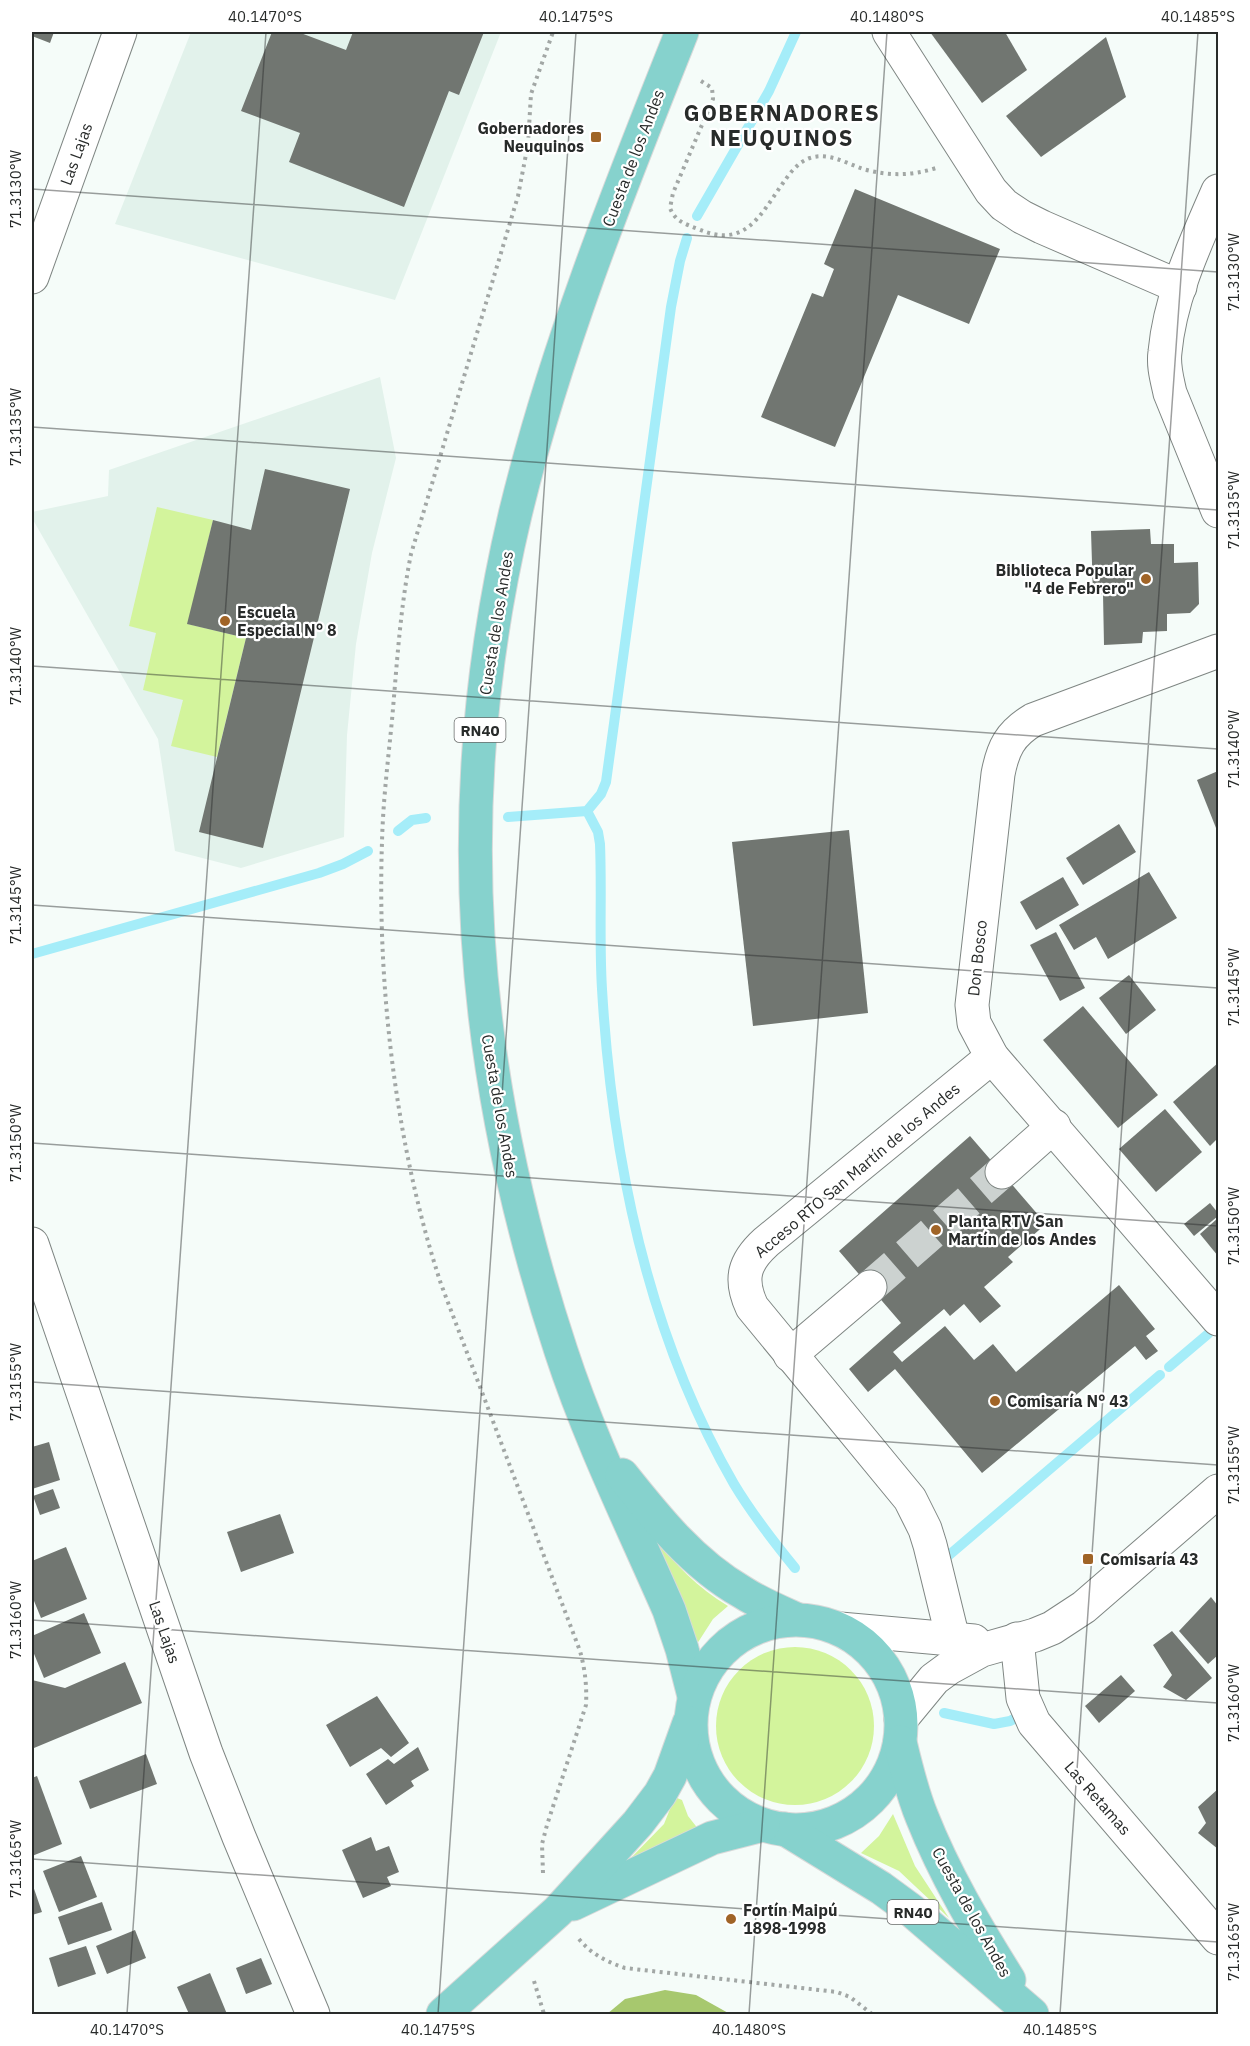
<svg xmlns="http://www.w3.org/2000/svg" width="1250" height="2046" viewBox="0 0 1250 2046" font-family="'IBM Plex Sans',sans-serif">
<rect width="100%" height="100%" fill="#f5fcf9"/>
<g fill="#e2f2eb">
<polygon points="191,32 501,32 395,300 115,224"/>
<polygon points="380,377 396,458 372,553 356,644 347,735 344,837 241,868 175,851 158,739 32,518 32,512 108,496 109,470"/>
</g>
<g fill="#d3f49c">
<polygon points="157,507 213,520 188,624 246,638 217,757 171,746 183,700 143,690 156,633 129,626"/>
<path d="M 653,1537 C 675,1564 698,1588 728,1606 L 713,1619 L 695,1647 Z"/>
<circle cx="795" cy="1726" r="79"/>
<polygon points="677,1798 682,1800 688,1816 699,1830 671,1839 626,1863 664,1824 674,1799"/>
<polygon points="893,1814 915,1866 949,1918 899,1871 861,1853 879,1836"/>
</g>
<polygon fill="#a7c86e" points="665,1990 696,1995 730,2014 607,2014 625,1999"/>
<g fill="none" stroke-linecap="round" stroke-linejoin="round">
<g stroke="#a5edf9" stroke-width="10">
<polyline points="697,216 769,91 796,32"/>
<path d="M 587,811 L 598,832 L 600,844 C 602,892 599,941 602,989 C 612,1159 648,1335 734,1484 C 752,1514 773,1541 795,1568"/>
<polyline points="508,817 587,811 601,794 606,782 671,307 680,261 687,238"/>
<polyline points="398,831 412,820 426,818"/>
<polyline points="32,954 319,873 343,864 368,851"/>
<polyline points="1169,1367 1208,1334"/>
<polyline points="948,1556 1160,1375"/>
<polyline points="944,1713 994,1724 1010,1721 1025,1713"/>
</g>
</g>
<g fill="#717671">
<polygon points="32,32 54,32 50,43 32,36"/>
<polygon points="272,32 298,32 346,50 353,32 484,32 459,95 449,91 404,207 289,162 300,133 241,111"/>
<polygon points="930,32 1005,32 1027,70 982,103"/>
<polygon points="1106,37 1126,97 1041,157 1006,116"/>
<polygon points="855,189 1000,249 969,324 898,295 835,447 761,417 812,293 823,297 834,269 824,264"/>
<polygon points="265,469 350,489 263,848 199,832 246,638 187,624 213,520 251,530"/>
<polygon points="1150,529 1151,544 1174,544 1174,563 1198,562 1199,604 1190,613 1167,614 1167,631 1143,632 1142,643 1104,645 1103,594 1093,595 1091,531"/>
<polygon points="1218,771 1218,833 1197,780"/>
<polygon points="1119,824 1136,852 1083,885 1066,858"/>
<polygon points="849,830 868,1013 753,1026 732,842"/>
<polygon points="1149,872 1177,918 1108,959 1096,937 1074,950 1059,925"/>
<polygon points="1063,877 1079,905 1036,930 1020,902"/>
<polygon points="1056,932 1085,988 1060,1001 1030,945"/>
<polygon points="1129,975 1156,1010 1126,1034 1099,998"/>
<polygon points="1083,1006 1158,1095 1118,1128 1043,1040"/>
<polygon points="1218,1063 1218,1138 1210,1146 1173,1102"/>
<polygon points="1165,1109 1202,1152 1156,1192 1119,1149"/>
<polygon points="970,1136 1046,1224 1008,1257 1013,1262 984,1287 1001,1306 980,1323 964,1304 950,1316 944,1309 893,1352 902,1362 945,1326 974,1360 993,1344 1016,1372 1119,1285 1155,1329 1146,1336 1158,1351 1146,1360 1135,1346 982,1473 895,1369 868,1392 849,1369 901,1323 839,1251"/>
<polygon points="1210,1203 1218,1213 1218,1216 1194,1236 1184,1224"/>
<polygon points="1218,1218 1218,1256 1200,1234"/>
<polygon points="49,1442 60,1480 32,1489 32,1447"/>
<polygon points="53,1489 60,1508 40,1515 33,1496"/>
<polygon points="280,1514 294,1553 241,1572 227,1532"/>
<polygon points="66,1547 87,1599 41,1618 32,1596 32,1561"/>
<polygon points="1211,1597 1218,1606 1218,1655 1208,1664 1179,1631"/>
<polygon points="84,1613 101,1653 44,1678 32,1649 32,1636"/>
<polygon points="1172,1631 1212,1678 1186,1700 1163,1687 1172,1675 1153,1645"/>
<polygon points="125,1662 142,1703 34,1748 32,1742 32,1680 65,1688"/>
<polygon points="1121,1675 1135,1691 1099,1723 1085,1706"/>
<polygon points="377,1696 409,1743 391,1757 381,1748 350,1767 326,1725"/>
<polygon points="418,1747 429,1770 411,1781 414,1786 386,1805 366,1774 388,1759 394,1764"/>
<polygon points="146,1754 157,1784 90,1809 79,1781"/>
<polygon points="37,1776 62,1844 32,1856 32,1778"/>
<polygon points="1218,1789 1218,1849 1198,1833 1206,1823 1198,1807"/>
<polygon points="371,1837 376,1851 389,1846 399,1872 387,1877 391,1886 363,1898 342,1850"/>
<polygon points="81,1856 97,1897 59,1912 43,1871"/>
<polygon points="32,1883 42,1912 32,1915"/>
<polygon points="102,1902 112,1930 68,1945 58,1917"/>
<polygon points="135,1930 146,1958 107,1974 96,1946"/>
<polygon points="86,1946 96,1974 58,1987 49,1958"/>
<polygon points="261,1958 272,1984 246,1994 236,1968"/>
<polygon points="210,1973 227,2014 189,2014 177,1987"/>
</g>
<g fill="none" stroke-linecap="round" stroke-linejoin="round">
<polyline stroke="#ccd2d0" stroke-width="33" stroke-dasharray="33 16" stroke-linecap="butt" points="870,1287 1002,1172"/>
<g stroke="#7f8683" stroke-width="35">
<g id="minor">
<polyline points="889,32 991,191 1004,205 1022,217 1042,227 1180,287"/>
<path d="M 1218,191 C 1196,242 1170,296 1165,352 C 1163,366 1167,379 1170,393 L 1218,511"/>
<polyline points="32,277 120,32"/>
<path d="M 1218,651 L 1033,720 C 1010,734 1003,748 998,774 L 972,1005 L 974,1023 L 992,1057 L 1218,1319"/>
<polyline points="1002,1172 1054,1126"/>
<polyline points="32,1244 206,1753 239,1837 313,2014"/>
<polyline points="790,1355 870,1287"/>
<polyline points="840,1629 974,1641"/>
<polyline points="1017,1639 1023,1698 1034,1723 1218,1938"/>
<path d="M 965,1658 L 953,1639 L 930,1545 L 925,1529 L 910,1499 L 752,1307 C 739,1279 744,1262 766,1242 L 992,1057"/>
<polyline points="901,1719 934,1679 949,1668 982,1650 1035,1635 1052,1628 1084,1607 1218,1491"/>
</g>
</g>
<g stroke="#d8d9d9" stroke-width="35">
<g id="major">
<path d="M 682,32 C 619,190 555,349 515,515 C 447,802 469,1072 561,1351 C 590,1440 632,1525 669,1610 L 682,1649 L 694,1696"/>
<path d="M 622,1475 C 657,1519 693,1564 742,1592 C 759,1603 778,1611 796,1619"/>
<circle cx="796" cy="1725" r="105"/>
<path d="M 900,1742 C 906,1767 912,1793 922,1817 C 945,1875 976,1927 1009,1980"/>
<polyline points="785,1829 881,1888 911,1910 1032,2014"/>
<polyline points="573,1904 712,1838 763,1825"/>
<polyline points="443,2014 558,1911 638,1823 660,1794 670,1776 689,1723"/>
</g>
</g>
<g stroke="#a2a7a5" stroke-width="4" stroke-dasharray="3 4.5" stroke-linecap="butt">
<path d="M 701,81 L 712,88 L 713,99 L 673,193 L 670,208 C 675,221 685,224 698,229 C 745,249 759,217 783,183 C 790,173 798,162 810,158 C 828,152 846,163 863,169 C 888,176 911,176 936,168"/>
<path d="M 543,1873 L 542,1844 L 547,1825 L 586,1705 C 587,1686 585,1669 580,1651 L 441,1284 C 396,1147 377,987 382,842 C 383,801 388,761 392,720 C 397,664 400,609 411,554 L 518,196 L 528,144 L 531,94 L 553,32"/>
<path d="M 579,1939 C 591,1954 607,1962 625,1968 L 837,1992 L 850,1997 L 872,2014"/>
<polyline points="534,1981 544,2014"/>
</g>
<use href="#minor" stroke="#fff" stroke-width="33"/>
<use href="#major" stroke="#86d2cd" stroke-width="33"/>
</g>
<path fill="none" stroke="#282b2a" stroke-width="1.5" stroke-opacity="0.45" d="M 1194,32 L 1218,33M 32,189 L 1218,272M 32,427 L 1218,510M 32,666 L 1218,749M 32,905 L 1218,988M 32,1143 L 1218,1226M 32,1382 L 1218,1465M 32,1620 L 1218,1703M 32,1859 L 1218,1942M 127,2014 L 266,32M 438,2014 L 576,32M 749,2014 L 887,32M 1060,2014 L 1198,32"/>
<g fill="#a06427" stroke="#fff" stroke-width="2">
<rect x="590" y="131" width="12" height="12" rx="3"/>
<circle cx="1146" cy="579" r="6"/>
<circle cx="225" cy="621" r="6"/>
<circle cx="936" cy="1230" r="6"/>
<circle cx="995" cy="1401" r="6"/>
<rect x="1082" y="1553" width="12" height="12" rx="3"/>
<circle cx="731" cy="1919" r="6"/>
</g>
<g text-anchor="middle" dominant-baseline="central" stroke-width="4.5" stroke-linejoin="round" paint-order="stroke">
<g fill="#fff" stroke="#686b6a" stroke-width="1.5">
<rect x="454.5" y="718" width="51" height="24" rx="4.5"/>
<rect x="887.5" y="1900" width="51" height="24" rx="4.5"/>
</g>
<g font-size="15" font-weight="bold" fill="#282b2a">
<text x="480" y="730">RN40</text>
<text x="913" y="1912">RN40</text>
</g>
<g font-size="16" font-weight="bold" fill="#282b2a" stroke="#fff" text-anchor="start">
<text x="584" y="128" text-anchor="end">Gobernadores<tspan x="584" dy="18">Neuquinos</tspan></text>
<text x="1134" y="570" text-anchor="end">Biblioteca Popular<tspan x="1134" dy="18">"4 de Febrero"</tspan></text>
<text x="237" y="612">Escuela<tspan x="237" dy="18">Especial N° 8</tspan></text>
<text x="948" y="1221">Planta RTV San<tspan x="948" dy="18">Martín de los Andes</tspan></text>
<text x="1007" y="1401">Comisaría N° 43</text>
<text x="1100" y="1559">Comisaría 43</text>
<text x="743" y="1910">Fortín Maipú<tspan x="743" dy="18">1898-1998</tspan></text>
</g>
<g font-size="16" fill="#282b2a" stroke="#fff">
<text transform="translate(76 154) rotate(-70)">Las Lajas</text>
<text transform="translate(633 158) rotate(-69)">Cuesta de los Andes</text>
<text transform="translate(496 623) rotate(-81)">Cuesta de los Andes</text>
<text transform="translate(977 958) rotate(-84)">Don Bosco</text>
<text transform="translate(500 1106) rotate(80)">Cuesta de los Andes</text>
<text transform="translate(857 1170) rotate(-40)">Acceso RTO San Martín de los Andes</text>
<text transform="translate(165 1632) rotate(71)">Las Lajas</text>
<text transform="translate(1098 1798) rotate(49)">Las Retamas</text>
<text transform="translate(972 1912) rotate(61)">Cuesta de los Andes</text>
</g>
<g font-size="22" font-weight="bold" letter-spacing="1.5" fill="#282b2a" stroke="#fff">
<text x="782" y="112">GOBERNADORES<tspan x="782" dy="25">NEUQUINOS</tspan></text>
</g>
</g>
<rect width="1250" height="2046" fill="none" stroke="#ffffff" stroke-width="66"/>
<rect x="33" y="33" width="1184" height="1980" fill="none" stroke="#282b2a" stroke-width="2"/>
<g font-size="15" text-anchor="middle" fill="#282b2a">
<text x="265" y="22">40.1470°S</text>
<text x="576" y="22">40.1475°S</text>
<text x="887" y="22">40.1480°S</text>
<text x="1198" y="22">40.1485°S</text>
<text transform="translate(16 189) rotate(-90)" y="5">71.3130°W</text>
<text transform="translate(1234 272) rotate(-90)" y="5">71.3130°W</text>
<text transform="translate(16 427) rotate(-90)" y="5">71.3135°W</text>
<text transform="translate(1234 510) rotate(-90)" y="5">71.3135°W</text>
<text transform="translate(16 666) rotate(-90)" y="5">71.3140°W</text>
<text transform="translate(1234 749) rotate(-90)" y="5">71.3140°W</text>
<text transform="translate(16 905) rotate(-90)" y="5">71.3145°W</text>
<text transform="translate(1234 987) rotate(-90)" y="5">71.3145°W</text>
<text transform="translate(16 1143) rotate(-90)" y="5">71.3150°W</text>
<text transform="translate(1234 1226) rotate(-90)" y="5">71.3150°W</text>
<text transform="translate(16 1382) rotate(-90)" y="5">71.3155°W</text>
<text transform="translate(1234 1465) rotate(-90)" y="5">71.3155°W</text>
<text transform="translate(16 1620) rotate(-90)" y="5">71.3160°W</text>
<text transform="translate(1234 1703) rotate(-90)" y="5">71.3160°W</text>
<text transform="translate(16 1859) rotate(-90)" y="5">71.3165°W</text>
<text transform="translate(1234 1942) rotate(-90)" y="5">71.3165°W</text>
<text x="127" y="2035">40.1470°S</text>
<text x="438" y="2035">40.1475°S</text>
<text x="749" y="2035">40.1480°S</text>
<text x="1060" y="2035">40.1485°S</text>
</g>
</svg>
